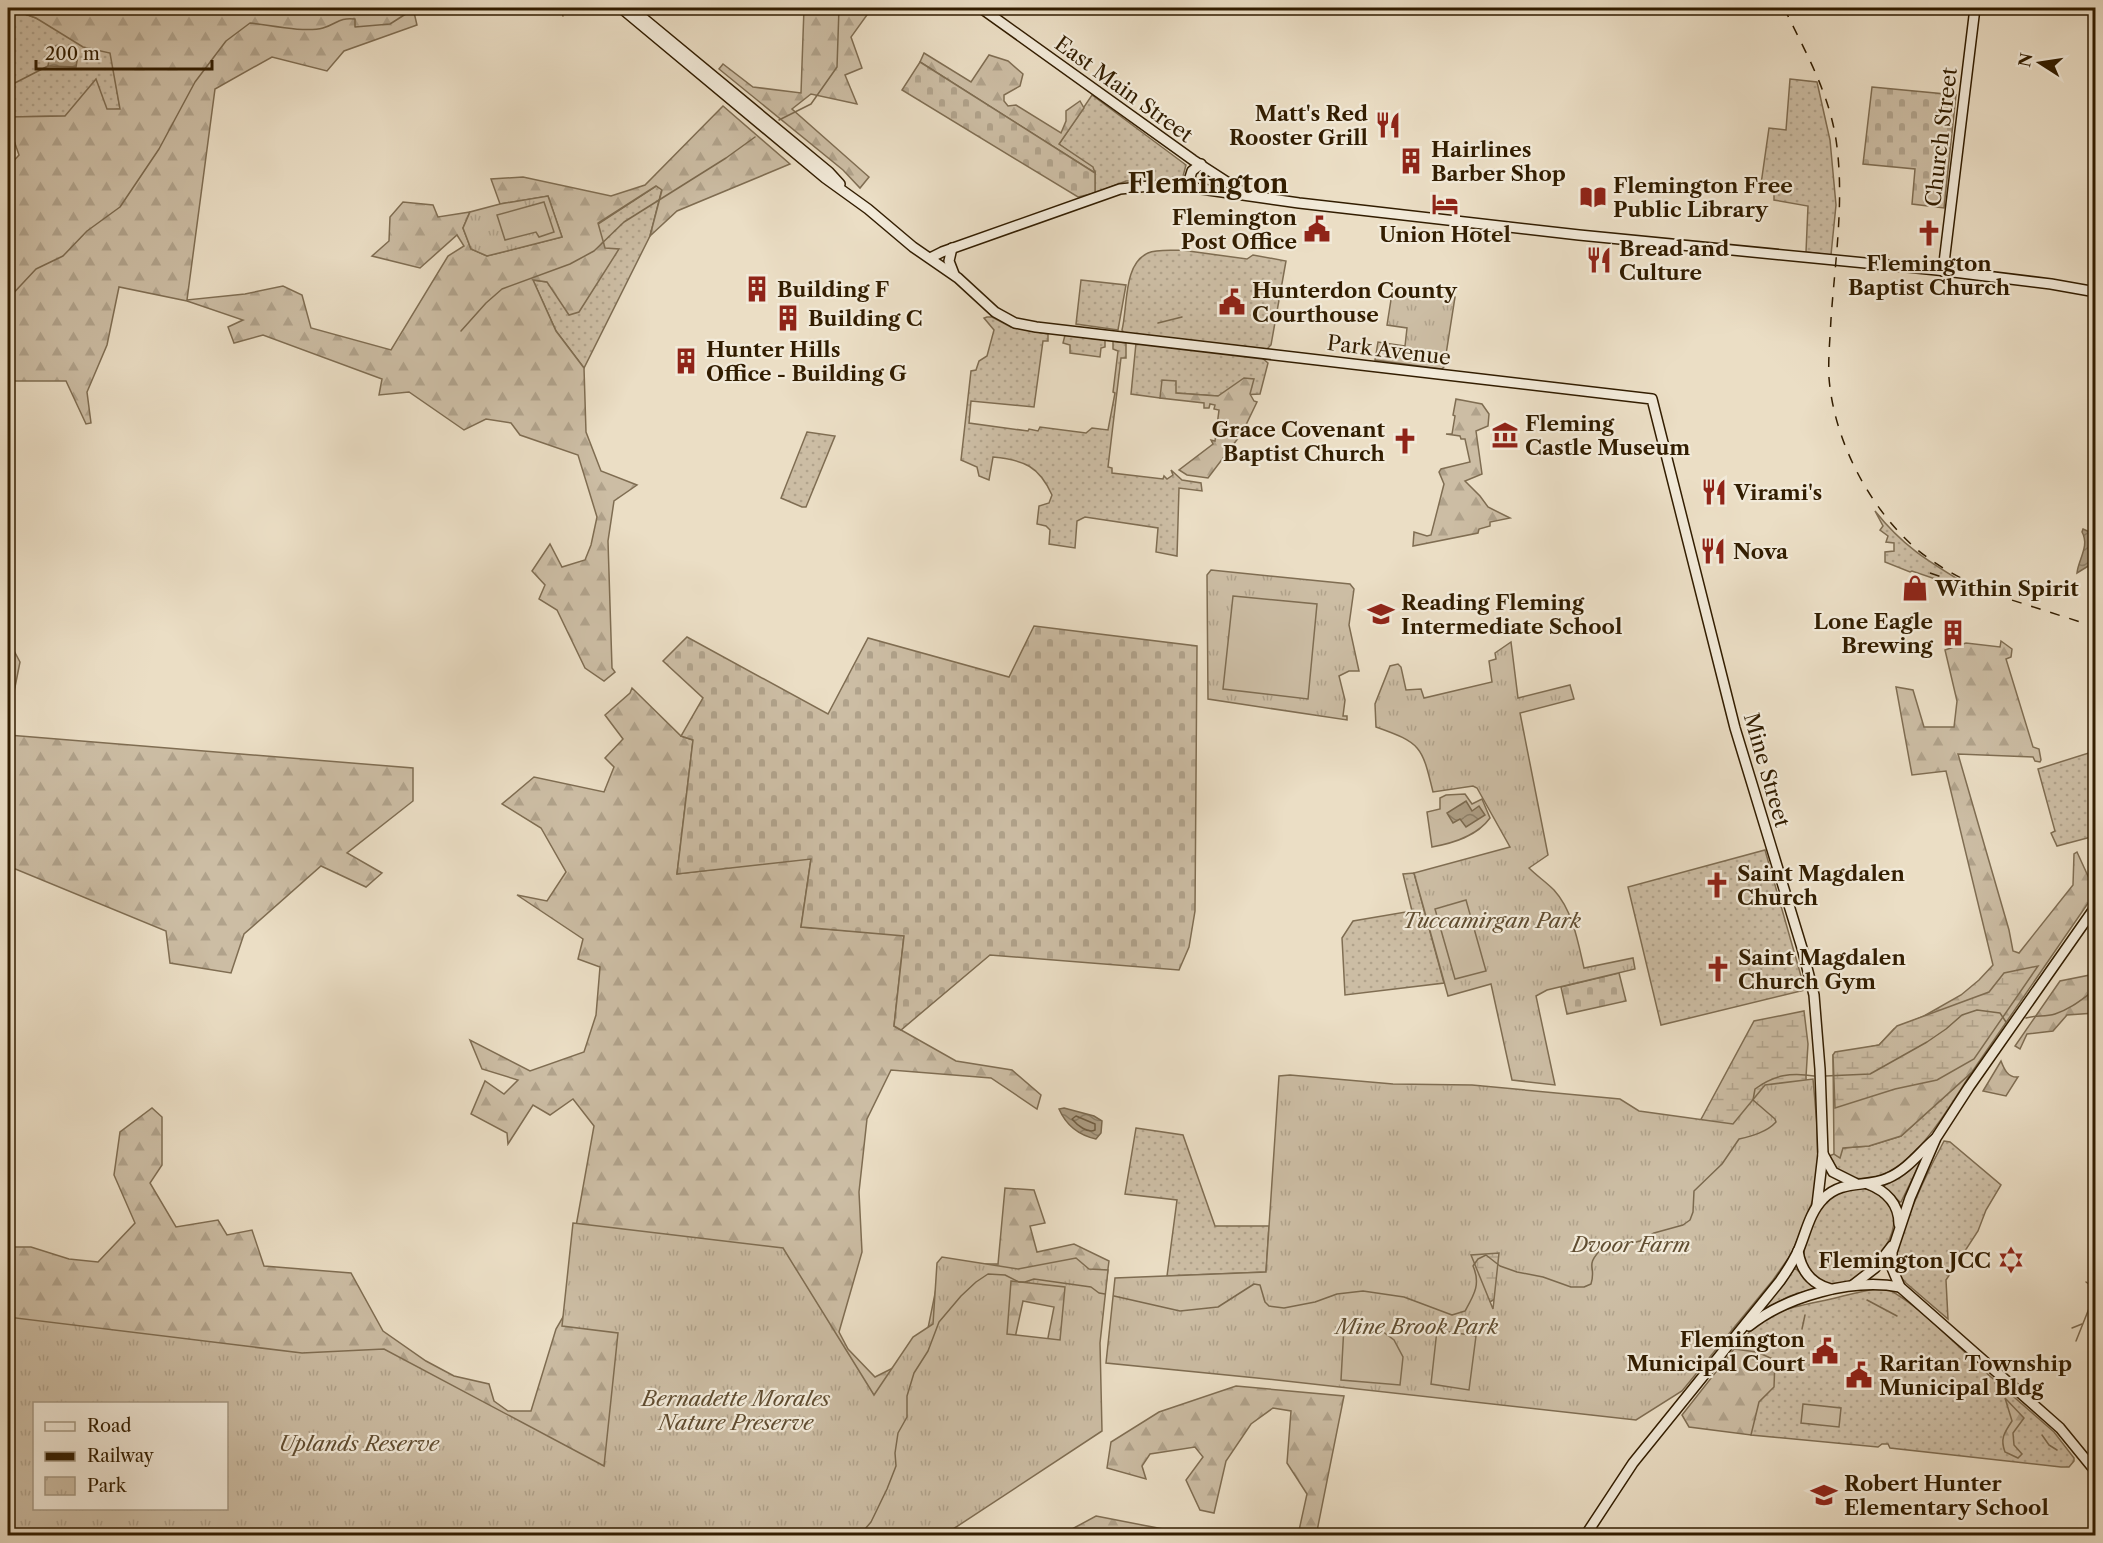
<svg xmlns="http://www.w3.org/2000/svg" width="2103" height="1543" viewBox="0 0 2103 1543" font-family="'Libre Caslon Text',serif">
<defs>
<pattern id="grass-dots" width="8" height="8" patternUnits="userSpaceOnUse" patternTransform="scale(1.5)"><rect width="8" height="8" fill="#ccbda4"/><path d="M2 2h.1M6 6h.1" fill="none" stroke="#b0a28b" stroke-width="1.8" stroke-linecap="round"/></pattern>
<pattern id="forest-firs" width="22" height="20" patternUnits="userSpaceOnUse" patternTransform="scale(1.5)"><rect width="22" height="20" fill="#ccbda4"/><path d="M5 1l3.5 6h-7zM16 11l3.5 6h-7z" fill="#b0a28b"/></pattern>
<pattern id="wetland-marsh" width="20" height="14" patternUnits="userSpaceOnUse" patternTransform="scale(1.5)"><rect width="20" height="14" fill="#ccbda4"/><path d="M1 5h8M5 5V1M11 12h8M15 12V8" fill="none" stroke="#b0a28b"/></pattern>
<pattern id="cemetery-stones" width="16" height="16" patternUnits="userSpaceOnUse" patternTransform="scale(1.5)"><rect width="16" height="16" fill="#ccbda4"/><path d="M2 7V4a2 2 0 0 1 4 0v3zM10 15v-3a2 2 0 0 1 4 0v3z" fill="#b0a28b"/></pattern>
<pattern id="park-tufts" width="24" height="20" patternUnits="userSpaceOnUse" patternTransform="scale(1.5)"><rect width="24" height="20" fill="#ccbda4"/><path d="M3 7l-1-3M5 7V3M7 7l1-3M15 17l-1-3M17 17v-4M19 17l1-3" fill="none" stroke="#b0a28b"/></pattern>
<pattern id="water-waves" width="16" height="10" patternUnits="userSpaceOnUse" patternTransform="scale(1.5)"><rect width="16" height="10" fill="#ac9c82"/><path d="M0 5q4-4 8 0t8 0" fill="none" stroke="#8d7f68"/></pattern>
</defs>
<rect width="100%" height="100%" fill="#ebdec5"/>
<filter id="stains"><feTurbulence type="fractalNoise" baseFrequency=".00333" numOctaves="4"/><feColorMatrix values="0 0 0 0 .2 0 0 0 0 .09 0 0 0 0 .02 0 0 0 .5 -.17"/></filter>
<radialGradient id="worn" r=".72"><stop offset=".6" stop-color="#630" stop-opacity="0"/><stop offset="1" stop-color="#630" stop-opacity=".3"/></radialGradient>
<g fill="url(#grass-dots)" stroke="#7f6d52" stroke-width="1.5">
<polygon points="8,8 36,18 111,53 120,109 65,116 8,117"/>
<polygon points="1790,79 1817,82 1830,140 1836,205 1831,255 1806,252 1808,206 1774,200 1774,185 1761,184 1769,128 1786,130"/>
<polygon points="1092,95 1186,165 1182,180 1126,181 1095,193 1095,171 1059,144"/>
<polygon points="656,186 662,189 650,236 584,368 556,331 533,280 547,282 598,224"/>
<path d="M 1181,250 L 1247,259 L 1253,255 L 1286,261 L 1271,345 L 1267,349 L 1124,333 L 1122,330 C 1128,306 1123,264 1148,253 C 1157,249 1172,251 1181,250 Z"/>
<polygon points="1081,280 1126,285 1118,330 1076,324"/>
<path d="M 987,317 L 992,317 L 1011,327 L 1048,334 L 1048,341 L 1043,341 L 1034,407 L 971,401 L 969,423 L 1028,431 L 1029,429 L 1038,431 L 1040,427 L 1086,433 L 1092,428 L 1108,430 L 1115,393 L 1113,392 L 1118,351 L 1113,349 L 1113,341 L 1126,343 L 1126,358 L 1121,358 L 1108,467 L 1112,468 L 1112,473 L 1163,479 L 1164,476 L 1167,479 L 1173,475 L 1171,470 L 1182,480 L 1201,483 L 1202,491 L 1179,488 L 1177,556 L 1156,552 L 1158,528 L 1085,517 L 1077,521 L 1075,548 L 1049,544 L 1050,530 L 1046,526 L 1037,524 L 1039,506 L 1049,503 L 1052,495 C 1039,466 1024,460 993,457 L 989,480 L 979,476 L 977,467 L 961,460 L 971,371 L 976,370 L 979,361 L 987,356 L 994,330 L 984,318 Z"/>
<polygon points="1065,335 1105,340 1105,347 1101,348 1100,357 1070,353 1070,345 1063,343"/>
<polygon points="1136,343 1262,358 1268,363 1260,394 1218,396 1175,393 1160,398 1131,394"/>
<polygon points="807,432 835,436 806,507 802,507 781,498"/>
<path d="M 1875,511 C 1906,550 1933,564 1974,589 L 1975,594 L 1961,589 L 1959,587 L 1912,571 L 1910,572 L 1885,562 L 1885,552 L 1894,551 L 1894,543 L 1886,542 L 1888,536 L 1880,530 L 1883,526 Z"/>
<polygon points="2095,751 2095,836 2057,846 2051,833 2055,831 2038,769"/>
<polygon points="1765,850 1805,990 1661,1025 1628,887"/>
<polygon points="1414,873 1444,983 1345,995 1342,938 1353,921 1412,911 1403,874"/>
<path d="M 1972,1072 C 1947,1109 1907,1186 1855,1178 C 1841,1176 1835,1168 1829,1156 L 1834,1154 L 1840,1157 L 1842,1148 L 1869,1146 L 1901,1136 Z"/>
<polygon points="1136,1128 1183,1135 1215,1226 1269,1226 1266,1272 1167,1276 1177,1200 1125,1194"/>
<path d="M 1944,1141 L 1950,1142 L 2001,1185 L 1986,1210 L 1978,1231 L 1946,1280 L 1948,1319 L 1906,1283 C 1900,1277 1896,1271 1896,1262 C 1895,1250 1900,1238 1905,1226 C 1916,1196 1929,1169 1944,1141 Z"/>
<polygon points="1922,1159 1901,1202 1900,1202 1883,1186 1897,1178"/>
<path d="M 1862,1188 C 1936,1203 1863,1297 1827,1283 C 1798,1272 1801,1251 1811,1227 C 1817,1214 1823,1202 1836,1194 C 1843,1190 1854,1189 1862,1188 Z"/>
<polygon points="1795,1268 1816,1288 1790,1296 1762,1310"/>
<path d="M 1886,1288 C 1918,1305 1944,1333 1971,1358 L 1971,1362 L 1977,1369 L 1983,1370 L 2054,1432 L 2074,1458 L 2074,1461 L 2069,1467 L 2061,1467 L 1890,1448 L 1888,1444 L 1882,1444 L 1878,1447 L 1751,1435 L 1734,1349 C 1766,1310 1784,1309 1831,1299 C 1850,1295 1866,1289 1886,1288 Z"/>
</g>
<g fill="url(#forest-firs)" stroke="#7f6d52" stroke-width="1.5" fill-rule="evenodd">
<polygon points="9,8 123,9 123,8 333,8 367,14 413,8 417,25 344,51 327,71 272,57 215,89 187,300 245,294 283,286 302,295 311,328 391,350 448,256 464,246 457,235 420,268 372,256 389,241 390,217 403,202 433,205 438,217 470,212 463,228 471,249 487,256 562,237 548,196 500,204 491,179 523,177 611,196 645,185 723,106 790,164 677,211 650,236 662,190 656,186 598,223 605,248 619,249 579,312 569,315 547,282 533,280 556,331 584,368 586,432 601,471 637,485 614,501 608,541 612,668 615,672 604,681 585,668 557,610 539,599 545,585 532,571 550,544 562,567 585,560 591,545 597,517 578,455 520,435 511,423 486,419 464,430 409,392 379,395 382,379 263,335 234,343 228,327 243,320 187,301 119,287 107,345 87,392 91,423 86,424 66,381 8,381 8,187 13,180 8,173 8,167 19,155 12,135 8,134 8,117 65,116 96,79 107,109 120,109 110,53 83,47 36,18"/>
<polygon points="804,8 872,8 851,37 862,68 845,75 857,104 811,94 792,109 869,177 860,188 843,170 719,69 723,64 753,87 801,93"/>
<polygon points="924,53 971,82 989,55 1008,61 1023,74 1020,86 1004,95 1004,101 1008,106 1016,105 1061,133 1066,121 1066,111 1080,101 1084,108 1059,144 1093,167 1095,173 920,62"/>
<polygon points="1244,378 1254,379 1250,394 1254,401 1257,402 1242,433 1208,478 1187,475 1179,470 1213,444 1211,440 1215,441 1219,410 1214,409 1215,405 1210,404 1209,408 1204,408 1204,403 1160,398 1162,380 1176,381 1176,393 1218,396"/>
<polygon points="1456,399 1482,404 1489,414 1488,426 1476,431 1482,474 1465,481 1480,496 1488,507 1510,518 1490,522 1490,526 1479,529 1478,533 1413,546 1414,532 1427,536 1431,535 1444,484 1439,472 1441,469 1470,462 1465,439 1461,439 1460,436 1446,434 1452,434 1455,416 1453,415"/>
<polygon points="2001,641 2012,649 2011,657 2006,659 2033,747 2039,749 2041,760 2040,762 2035,761 2033,757 1958,754 2009,930 2013,951 2019,953 2073,885 2074,854 2077,852 2088,876 2095,877 2095,893 1972,1072 1901,1136 1869,1146 1843,1148 1840,1158 1834,1154 1833,1055 1879,1045 1894,1029 1924,1016 1961,995 1979,980 1993,965 1946,771 1912,775 1896,687 1913,690 1924,727 1954,727 1957,701 1945,650 1966,643 2000,647"/>
<polygon points="8,648 13,649 20,662 8,722"/>
<path d="M 632,688 L 681,736 L 693,740 L 677,874 L 811,858 L 801,927 L 904,935 L 894,1026 L 956,1061 L 1012,1070 L 1041,1095 L 1037,1109 L 991,1078 L 891,1070 L 867,1119 L 859,1192 L 862,1252 L 839,1332 L 848,1349 L 875,1377 L 923,1353 L 941,1264 L 998,1264 L 1005,1188 L 1034,1190 L 1045,1223 L 1030,1226 L 1037,1252 L 1074,1244 L 1109,1261 L 1086,1440 L 8,1536 L 8,1247 L 31,1247 L 69,1259 L 98,1262 L 135,1223 L 114,1175 L 120,1132 L 152,1108 L 162,1117 L 162,1165 L 150,1183 L 176,1227 L 218,1220 L 227,1235 L 252,1230 L 264,1266 L 351,1273 L 383,1331 L 426,1361 L 454,1376 L 489,1384 L 494,1401 L 508,1411 L 531,1411 L 556,1329 L 589,1272 L 573,1243 L 594,1126 L 573,1099 L 550,1115 L 533,1105 L 508,1144 L 507,1133 L 471,1114 L 485,1081 L 504,1094 L 518,1080 L 482,1069 L 470,1040 L 530,1071 L 584,1052 L 596,1015 L 600,967 L 578,959 L 583,939 L 517,895 L 547,901 L 566,872 L 541,828 L 502,804 L 534,777 L 604,792 L 614,767 L 605,758 L 623,739 L 605,715 L 630,693 ZM 1023,1301 L 1054,1307 L 1047,1343 L 1015,1338 ZM 34,1404 L 226,1404 L 226,1508 L 34,1508 Z"/>
<polygon points="8,735 413,768 413,801 347,853 382,873 366,887 321,866 244,934 231,973 170,963 166,931 8,866"/>
<polygon points="2095,974 2095,1013 2067,1015 2053,1031 2027,1034 2020,1049 2015,1046 2060,981"/>
<path d="M 2001,1061 C 2004,1069 2008,1078 2018,1077 L 2006,1096 L 1983,1091 Z"/>
<polygon points="1734,1349 1757,1352 1775,1360 1774,1387 1759,1402 1751,1435 1689,1427 1682,1415"/>
<polygon points="1236,1386 1344,1396 1317,1531 1349,1535 1298,1535 1307,1494 1287,1463 1291,1411 1273,1408 1251,1424 1226,1461 1214,1513 1200,1510 1186,1480 1203,1457 1195,1447 1150,1454 1142,1466 1146,1479 1107,1468 1111,1442 1159,1412"/>
<path d="M 2005,1398 L 2024,1418 L 2013,1433 L 2014,1445 L 2022,1454 L 2018,1458 L 2005,1452 C 2000,1439 2004,1433 2012,1421 Z"/>
<polygon points="1096,1516 1168,1530 1169,1535 1061,1535"/>
</g>
<g fill="url(#wetland-marsh)" stroke="#7f6d52" stroke-width="1.5">
<polygon points="2038,966 1974,1059 1937,1080 1895,1089 1835,1108 1833,1055 1835,1052 1879,1045 1897,1026 1989,992 2004,973"/>
<polygon points="1804,1011 1808,1044 1806,1077 1810,1151 1495,1299 1463,1317 1469,1252 1699,1123 1754,1021"/>
</g>
<g fill="url(#cemetery-stones)" stroke="#7f6d52" stroke-width="1.5">
<polygon points="920,62 1095,173 1095,193 1078,197 902,90"/>
<polygon points="1872,87 1956,95 1944,208 1912,204 1915,169 1863,164"/>
<polygon points="1034,626 1197,646 1195,911 1189,947 1179,970 990,955 901,1030 894,1026 904,936 801,927 811,859 677,874 693,740 681,736 703,698 663,661 687,637 828,714 868,638 1009,677"/>
<polygon points="1619,973 1626,1001 1567,1014 1561,987"/>
</g>
<g fill="url(#park-tufts)" stroke="#7f6d52" stroke-width="1.5" fill-rule="evenodd">
<polygon points="548,196 562,237 487,256 471,249 463,228 470,212 500,204"/>
<polygon points="1393,287 1455,297 1444,367 1442,369 1375,360 1378,342 1405,346 1407,328 1387,325"/>
<polygon points="1211,570 1350,584 1354,589 1349,625 1359,671 1349,671 1339,676 1345,700 1343,716 1347,716 1347,720 1208,699 1207,575"/>
<path d="M 1511,642 L 1518,698 L 1570,685 L 1574,699 L 1520,713 L 1548,855 L 1529,868 C 1537,876 1546,882 1554,890 C 1573,911 1578,942 1584,968 L 1633,958 L 1635,969 L 1547,990 L 1536,996 L 1555,1085 L 1512,1080 L 1491,984 L 1448,996 L 1414,873 L 1510,847 L 1477,788 L 1473,786 L 1433,792 C 1422,746 1421,743 1376,727 L 1375,704 L 1390,666 L 1398,664 L 1401,667 L 1406,690 L 1421,689 L 1424,698 L 1492,682 L 1489,661 L 1496,659 L 1495,653 Z"/>
<path d="M 1290,1075 L 1393,1084 L 1472,1085 L 1620,1099 L 1639,1111 L 1733,1124 L 1765,1085 L 1813,1079 L 1817,1125 L 1818,1175 L 1816,1192 L 1792,1253 L 1773,1280 L 1682,1391 L 1636,1420 L 1267,1379 L 1106,1363 L 1115,1278 L 1266,1272 L 1279,1076 ZM 1499,1253 L 1493,1309 L 1471,1255 Z"/>
<path d="M 573,1223 L 783,1248 L 874,1395 L 913,1337 L 933,1324 L 937,1263 L 942,1257 L 1018,1269 L 1076,1258 L 1089,1269 L 1108,1270 L 1100,1343 L 1102,1431 L 944,1535 L 8,1535 L 8,1317 L 302,1353 L 384,1349 L 604,1466 L 618,1333 L 562,1326 ZM 1011,1281 L 1065,1287 L 1060,1340 L 1007,1334 ZM 34,1404 L 226,1404 L 226,1508 L 34,1508 Z"/>
</g>
<g fill="#ccbda4" stroke="#7f6d52" stroke-width="1.5">
<polygon points="544,202 554,232 539,237 536,232 505,240 497,215"/>
<polygon points="1233,596 1317,604 1308,699 1223,689"/>
<path d="M 1465,794 L 1472,804 L 1482,799 L 1490,818 C 1477,836 1454,843 1432,847 L 1427,812 L 1440,809 L 1440,798 L 1446,795 Z"/>
<polygon points="1466,900 1486,971 1455,979 1435,909"/>
<polygon points="1344,1326 1378,1328 1394,1340 1403,1357 1400,1385 1341,1380"/>
<polygon points="1437,1330 1476,1336 1469,1390 1431,1384"/>
<polygon points="1803,1404 1841,1408 1839,1427 1801,1423"/>
</g>
<g fill="url(#water-waves)" stroke="#7b694e" stroke-width="1.5">
<polygon points="55,46 72,49 78,55 76,67 48,66 50,54"/>
<path d="M 2083,529 L 2094,534 L 2094,548 L 2090,565 L 2077,573 C 2078,560 2090,546 2082,532 Z"/>
<polygon points="1466,801 1472,811 1479,806 1485,815 1466,827 1460,819 1453,823 1447,813"/>
<path d="M 1064,1108 L 1094,1116 L 1102,1121 L 1101,1133 L 1096,1139 C 1078,1135 1066,1125 1059,1109 Z"/>
</g>
<g fill="none" stroke-linecap="round" stroke-linejoin="round">
<path stroke="#6f5c41" stroke-width="1.5" d="M 1076,1116 L 1095,1124 L 1095,1130 C 1088,1134 1077,1125 1072,1119 Z"/>
<g stroke="#7b694e" stroke-width="1.5">
<polyline points="560,8 563,16"/>
<polyline points="9,86 48,66"/>
<polyline points="779,120 811,104 837,67 839,8"/>
<path d="M 8,299 L 36,269 L 63,256 L 87,231 L 120,207 L 159,149 L 195,82 L 226,41 L 250,23 C 269,25 305,33 323,28 C 337,24 339,17 355,19 L 355,27 L 390,24 L 412,10"/>
<polyline points="1158,323 1182,317"/>
<polyline points="461,331 486,303 502,289 570,264 594,251 624,222 726,158 755,137"/>
<path d="M 2026,1018 C 2036,1015 2045,1017 2055,1014 C 2071,1009 2082,999 2096,989"/>
<polyline points="1825,1076 1870,1074 1927,1042 1946,1029 1962,1015 1977,1010 2000,1013 2006,1022"/>
<polyline points="2086,1282 2090,1285 2096,1286"/>
<path d="M 1114,1296 L 1180,1311 L 1218,1307 L 1254,1284 L 1260,1285 L 1265,1302 L 1269,1306 L 1284,1308 L 1315,1302 L 1337,1294 L 1363,1291 L 1404,1297 L 1452,1315 L 1465,1311 C 1474,1295 1481,1284 1473,1266 L 1478,1259 L 1486,1255 L 1500,1266 L 1517,1272 L 1543,1277 L 1571,1287 L 1584,1287 L 1591,1284 C 1597,1264 1583,1268 1603,1247 L 1625,1245 L 1640,1241 L 1654,1233 L 1683,1225 L 1690,1220 L 1693,1212 L 1694,1191 L 1722,1164 L 1739,1139 C 1752,1136 1767,1132 1776,1122 L 1775,1119 L 1753,1100 L 1755,1089 C 1774,1075 1791,1072 1814,1076"/>
<polyline points="1867,1300 1897,1316"/>
<polyline points="2072,1328 2082,1324"/>
<polyline points="1802,1329 1805,1315"/>
<polyline points="2076,1341 2096,1291"/>
<polyline points="2042,1435 2049,1445 2057,1450"/>
<polyline points="859,1536 871,1522 887,1489 896,1466 895,1453 898,1433 907,1417 907,1396 914,1373 928,1351 939,1322 961,1296 976,1282 988,1274 1005,1275 1019,1282 1025,1282 1034,1279 1091,1287 1099,1293 1105,1294"/>
</g>
<g stroke="#321d00" stroke-width="12">
<g id="secondary">
<polyline points="621,8 825,178 868,209 913,247 958,278 995,312 1015,323 1036,327 1652,399 1735,728 1802,948 1814,995 1820,1069 1823,1154 1817,1205"/>
<polyline points="631,8 829,172 840,184"/>
<polyline points="981,8 1193,160 1244,193"/>
<polyline points="1187,187 1192,171 1201,164"/>
<polyline points="952,248 949,261 954,274"/>
<polyline points="930,258 942,252 1120,189 1150,186 1187,187 1299,203 1579,235 1937,270 2051,284 2096,292"/>
<polyline points="1943,271 1975,8"/>
<polyline points="2096,906 1969,1087 1936,1138 1910,1198 1892,1252 1892,1268 1900,1287 2060,1428 2096,1472"/>
<polyline points="1823,1154 1833,1172 1855,1183"/>
<path d="M 1868,1184 C 1886,1191 1899,1204 1899,1224"/>
<path d="M 1798,1251 C 1801,1271 1811,1284 1831,1289"/>
<polyline points="1853,1285 1875,1268 1892,1246"/>
<path d="M 1749,1326 C 1787,1296 1852,1278 1900,1287"/>
<path d="M 1585,1536 L 1633,1463 L 1780,1281 C 1787,1271 1794,1260 1799,1249 C 1806,1232 1810,1212 1823,1199 C 1842,1179 1866,1188 1888,1178 C 1907,1170 1920,1152 1935,1139"/>
</g>
</g>
<use href="#secondary" stroke="#f2ead9" stroke-width="9"/>
<g stroke="#321d00" stroke-width="1.5" stroke-dasharray="10 10" stroke-linecap="butt">
<path d="M 1784,8 C 1806,53 1831,96 1837,147 C 1844,204 1835,262 1831,319 C 1830,339 1828,359 1829,378 C 1834,440 1868,505 1913,546 C 1938,568 1969,583 2000,596"/>
<polyline points="1930,573 1959,583"/>
<polyline points="1993,594 2096,627"/>
</g>
</g>
<defs>
<g id="restaurant-bare" transform="scale(2.07)"><path d="M-5-6h1v4h1v-4h1v4h1v-4h1v5L-1.5 .5V6h-2V.5L-5-1ZM5-6V6H3V1.5H1.5Q1.5-4 5-6Z" fill="#8f2418" stroke="#f2ead9" stroke-width="2.5" paint-order="stroke"/></g>
<g id="building-bare" transform="scale(2.07)"><path d="M-4-6H4V6H1V3H-1V6H-4ZM-2.5-4.3h1.7v1.8h-1.7ZM.8-4.3h1.7v1.8H.8ZM-2.5-1h1.7V.8h-1.7ZM.8-1h1.7V.8H.8Z" fill="#8f2418" stroke="#f2ead9" stroke-width="2.5" paint-order="stroke"/></g>
<g id="library-bare" transform="scale(2.07)"><path d="M-6-4Q-3-5.5-.7-3.5V5Q-3 3-6 4ZM6-4Q3-5.5 .7-3.5V5Q3 3 6 4Z" fill="#8f2418" stroke="#f2ead9" stroke-width="2.5" paint-order="stroke"/></g>
<g id="hotel-bare" transform="scale(2.07)"><path d="M-6-4.5h1.5V1H6V5H4.5V3h-9V5H-6ZM-4 0a1.8 1.8 0 1 1 3.6 0ZM.5 0V-2.5h3Q6-2.5 6 0Z" fill="#8f2418" stroke="#f2ead9" stroke-width="2.5" paint-order="stroke"/></g>
<g id="civic-bare" transform="scale(2.07)"><path d="M-.6-6.5H3V-4.5H.6V-3L4-1V1h2V6H-6V1h2V-1L-.6-3ZM-1.2 2.5V6h2.4V2.5Z" fill="#8f2418" stroke="#f2ead9" stroke-width="2.5" paint-order="stroke"/></g>
<g id="church-bare" transform="scale(2.07)"><path d="M-1.2-6h2.4v3.5h3.3v2.4h-3.3V6h-2.4V-.1h-3.3v-2.4h3.3Z" fill="#8f2418" stroke="#f2ead9" stroke-width="2.5" paint-order="stroke"/></g>
<g id="museum-bare" transform="scale(2.07)"><path d="M0-6L6-3V-2H-6V-3ZM-5-1h2V3h-2ZM-1-1h2V3h-2ZM3-1h2V3H3ZM-6 4H6V6H-6Z" fill="#8f2418" stroke="#f2ead9" stroke-width="2.5" paint-order="stroke"/></g>
<g id="shop-bare" transform="scale(2.07)"><path d="M-5-2.5h2.3a2.7 3.5 0 0 1 5.4 0H5L5.5 6h-11ZM-1.5-2.5h3a1.5 2.3 0 0 0-3 0Z" fill="#8f2418" stroke="#f2ead9" stroke-width="2.5" paint-order="stroke"/></g>
<g id="school-bare" transform="scale(2.07)"><path d="M0-5L7-2L0 1L-7-2ZM-4 1L0 2.5L4 1V4Q0 6-4 4Z" fill="#8f2418" stroke="#f2ead9" stroke-width="2.5" paint-order="stroke"/></g>
<g id="synagogue-bare" transform="scale(2.07)"><path d="M0-6.5L5.6 3.2H-5.6ZM0 6.5L5.6-3.2H-5.6Z" fill="#8f2418" stroke="#f2ead9" stroke-width="2.5" paint-order="stroke"/></g>
</defs>
<g fill-rule="evenodd">
<use href="#restaurant-bare" x="1388" y="125"/>
<use href="#building-bare" x="1411" y="161"/>
<use href="#library-bare" x="1593" y="197"/>
<use href="#hotel-bare" x="1445" y="204"/>
<use href="#civic-bare" x="1317" y="229"/>
<use href="#church-bare" x="1929" y="233"/>
<use href="#restaurant-bare" x="1599" y="260"/>
<use href="#building-bare" x="757" y="289"/>
<use href="#civic-bare" x="1232" y="302"/>
<use href="#building-bare" x="788" y="318"/>
<use href="#building-bare" x="686" y="361"/>
<use href="#museum-bare" x="1505" y="435"/>
<use href="#church-bare" x="1405" y="441"/>
<use href="#restaurant-bare" x="1714" y="492"/>
<use href="#restaurant-bare" x="1713" y="551"/>
<use href="#shop-bare" x="1915" y="588"/>
<use href="#school-bare" x="1381" y="614"/>
<use href="#building-bare" x="1953" y="633"/>
<use href="#church-bare" x="1717" y="885"/>
<use href="#church-bare" x="1718" y="969"/>
<use href="#synagogue-bare" x="2011" y="1260"/>
<use href="#civic-bare" x="1825" y="1351"/>
<use href="#civic-bare" x="1859" y="1375"/>
<use href="#school-bare" x="1824" y="1495"/>
</g>
<g text-anchor="middle" dominant-baseline="central" stroke-width="4.5" stroke-linejoin="round" paint-order="stroke">
<g font-size="21" fill="#321d00" stroke="#f2ead9">
<text transform="translate(1124 89) rotate(36)">East Main Street</text>
<text transform="translate(1941 137) rotate(-83)">Church Street</text>
<text transform="translate(1389 350) rotate(7)">Park Avenue</text>
<text transform="translate(1767 770) rotate(74)">Mine Street</text>
</g>
<g font-size="21" font-weight="bold" fill="#321d00" stroke="#f2ead9" text-anchor="start">
<text x="1368" y="113" text-anchor="end">Matt's Red<tspan x="1368" dy="24">Rooster Grill</tspan></text>
<text x="1431" y="149">Hairlines<tspan x="1431" dy="24">Barber Shop</tspan></text>
<text x="1613" y="185">Flemington Free<tspan x="1613" dy="24">Public Library</tspan></text>
<text x="1297" y="217" text-anchor="end">Flemington<tspan x="1297" dy="24">Post Office</tspan></text>
<text x="1445" y="234" text-anchor="middle">Union Hotel</text>
<text x="1619" y="248">Bread and<tspan x="1619" dy="24">Culture</tspan></text>
<text x="1929" y="263" text-anchor="middle">Flemington<tspan x="1929" dy="24">Baptist Church</tspan></text>
<text x="777" y="289">Building F</text>
<text x="1252" y="290">Hunterdon County<tspan x="1252" dy="24">Courthouse</tspan></text>
<text x="808" y="318">Building C</text>
<text x="706" y="349">Hunter Hills<tspan x="706" dy="24">Office - Building G</tspan></text>
<text x="1525" y="423">Fleming<tspan x="1525" dy="24">Castle Museum</tspan></text>
<text x="1385" y="429" text-anchor="end">Grace Covenant<tspan x="1385" dy="24">Baptist Church</tspan></text>
<text x="1734" y="492">Virami's</text>
<text x="1733" y="551">Nova</text>
<text x="1935" y="588">Within Spirit</text>
<text x="1401" y="602">Reading Fleming<tspan x="1401" dy="24">Intermediate School</tspan></text>
<text x="1933" y="621" text-anchor="end">Lone Eagle<tspan x="1933" dy="24">Brewing</tspan></text>
<text x="1737" y="873">Saint Magdalen<tspan x="1737" dy="24">Church</tspan></text>
<text x="1738" y="957">Saint Magdalen<tspan x="1738" dy="24">Church Gym</tspan></text>
<text x="1991" y="1260" text-anchor="end">Flemington JCC</text>
<text x="1805" y="1339" text-anchor="end">Flemington<tspan x="1805" dy="24">Municipal Court</tspan></text>
<text x="1879" y="1363">Raritan Township<tspan x="1879" dy="24">Municipal Bldg</tspan></text>
<text x="1844" y="1483">Robert Hunter<tspan x="1844" dy="24">Elementary School</tspan></text>
</g>
<g font-size="21" font-style="italic" fill="#604d31" stroke="#f2ead9">
<text x="1492" y="920">Tuccamirgan Park</text>
<text x="1631" y="1244">Dvoor Farm</text>
<text x="1417" y="1326">Mine Brook Park</text>
<text x="736" y="1398">Bernadette Morales<tspan x="736" dy="24">Nature Preserve</tspan></text>
<text x="359" y="1443">Uplands Reserve</text>
</g>
<g font-size="27" font-weight="bold" fill="#321d00" stroke="#f2ead9">
<text x="1208" y="183">Flemington</text>
</g>
</g>
<rect width="2103" height="1543" fill="none" stroke="#ebdec5" stroke-width="30"/>
<rect x="9" y="9" width="2085" height="1525" fill="none" stroke="#321d00" stroke-width="3"/>
<rect x="15" y="15" width="2073" height="1513" fill="none" stroke="#321d00" stroke-width="1.5"/>
<rect x="33" y="1402" width="195" height="108" fill="#f2ead9" stroke="#a59882" stroke-width="1.5"/>
<rect x="45" y="1422" width="30" height="9" fill="#f2ead9" stroke="#a59882" stroke-width="1.5"/>
<text x="87" y="1432" font-size="18" fill="#321d00">Road</text>
<rect x="45" y="1452" width="30" height="9" fill="#321d00" stroke="#a59882" stroke-width="1.5"/>
<text x="87" y="1462" font-size="18" fill="#321d00">Railway</text>
<rect x="45" y="1477" width="30" height="18" fill="url(#park-tufts)" stroke="#a59882" stroke-width="1.5"/>
<text x="87" y="1492" font-size="18" fill="#321d00">Park</text>
<g transform="translate(2040 63) rotate(282)" stroke="#f2ead9" stroke-width="4.5" paint-order="stroke">
<path d="M0-4.5L10 22L0 15L-10 22Z" fill="#321d00"/>
<text y="-9" font-size="16" font-weight="bold" text-anchor="middle" fill="#321d00">N</text>
</g>
<path d="M36 60v9h176v-9" fill="none" stroke="#321d00" stroke-width="3"/>
<text x="45" y="60" font-size="18" fill="#321d00" stroke="#f2ead9" stroke-width="4.5" paint-order="stroke">200 m</text>
<rect width="100%" height="100%" filter="url(#stains)"/>
<rect width="100%" height="100%" fill="url(#worn)"/>
</svg>
